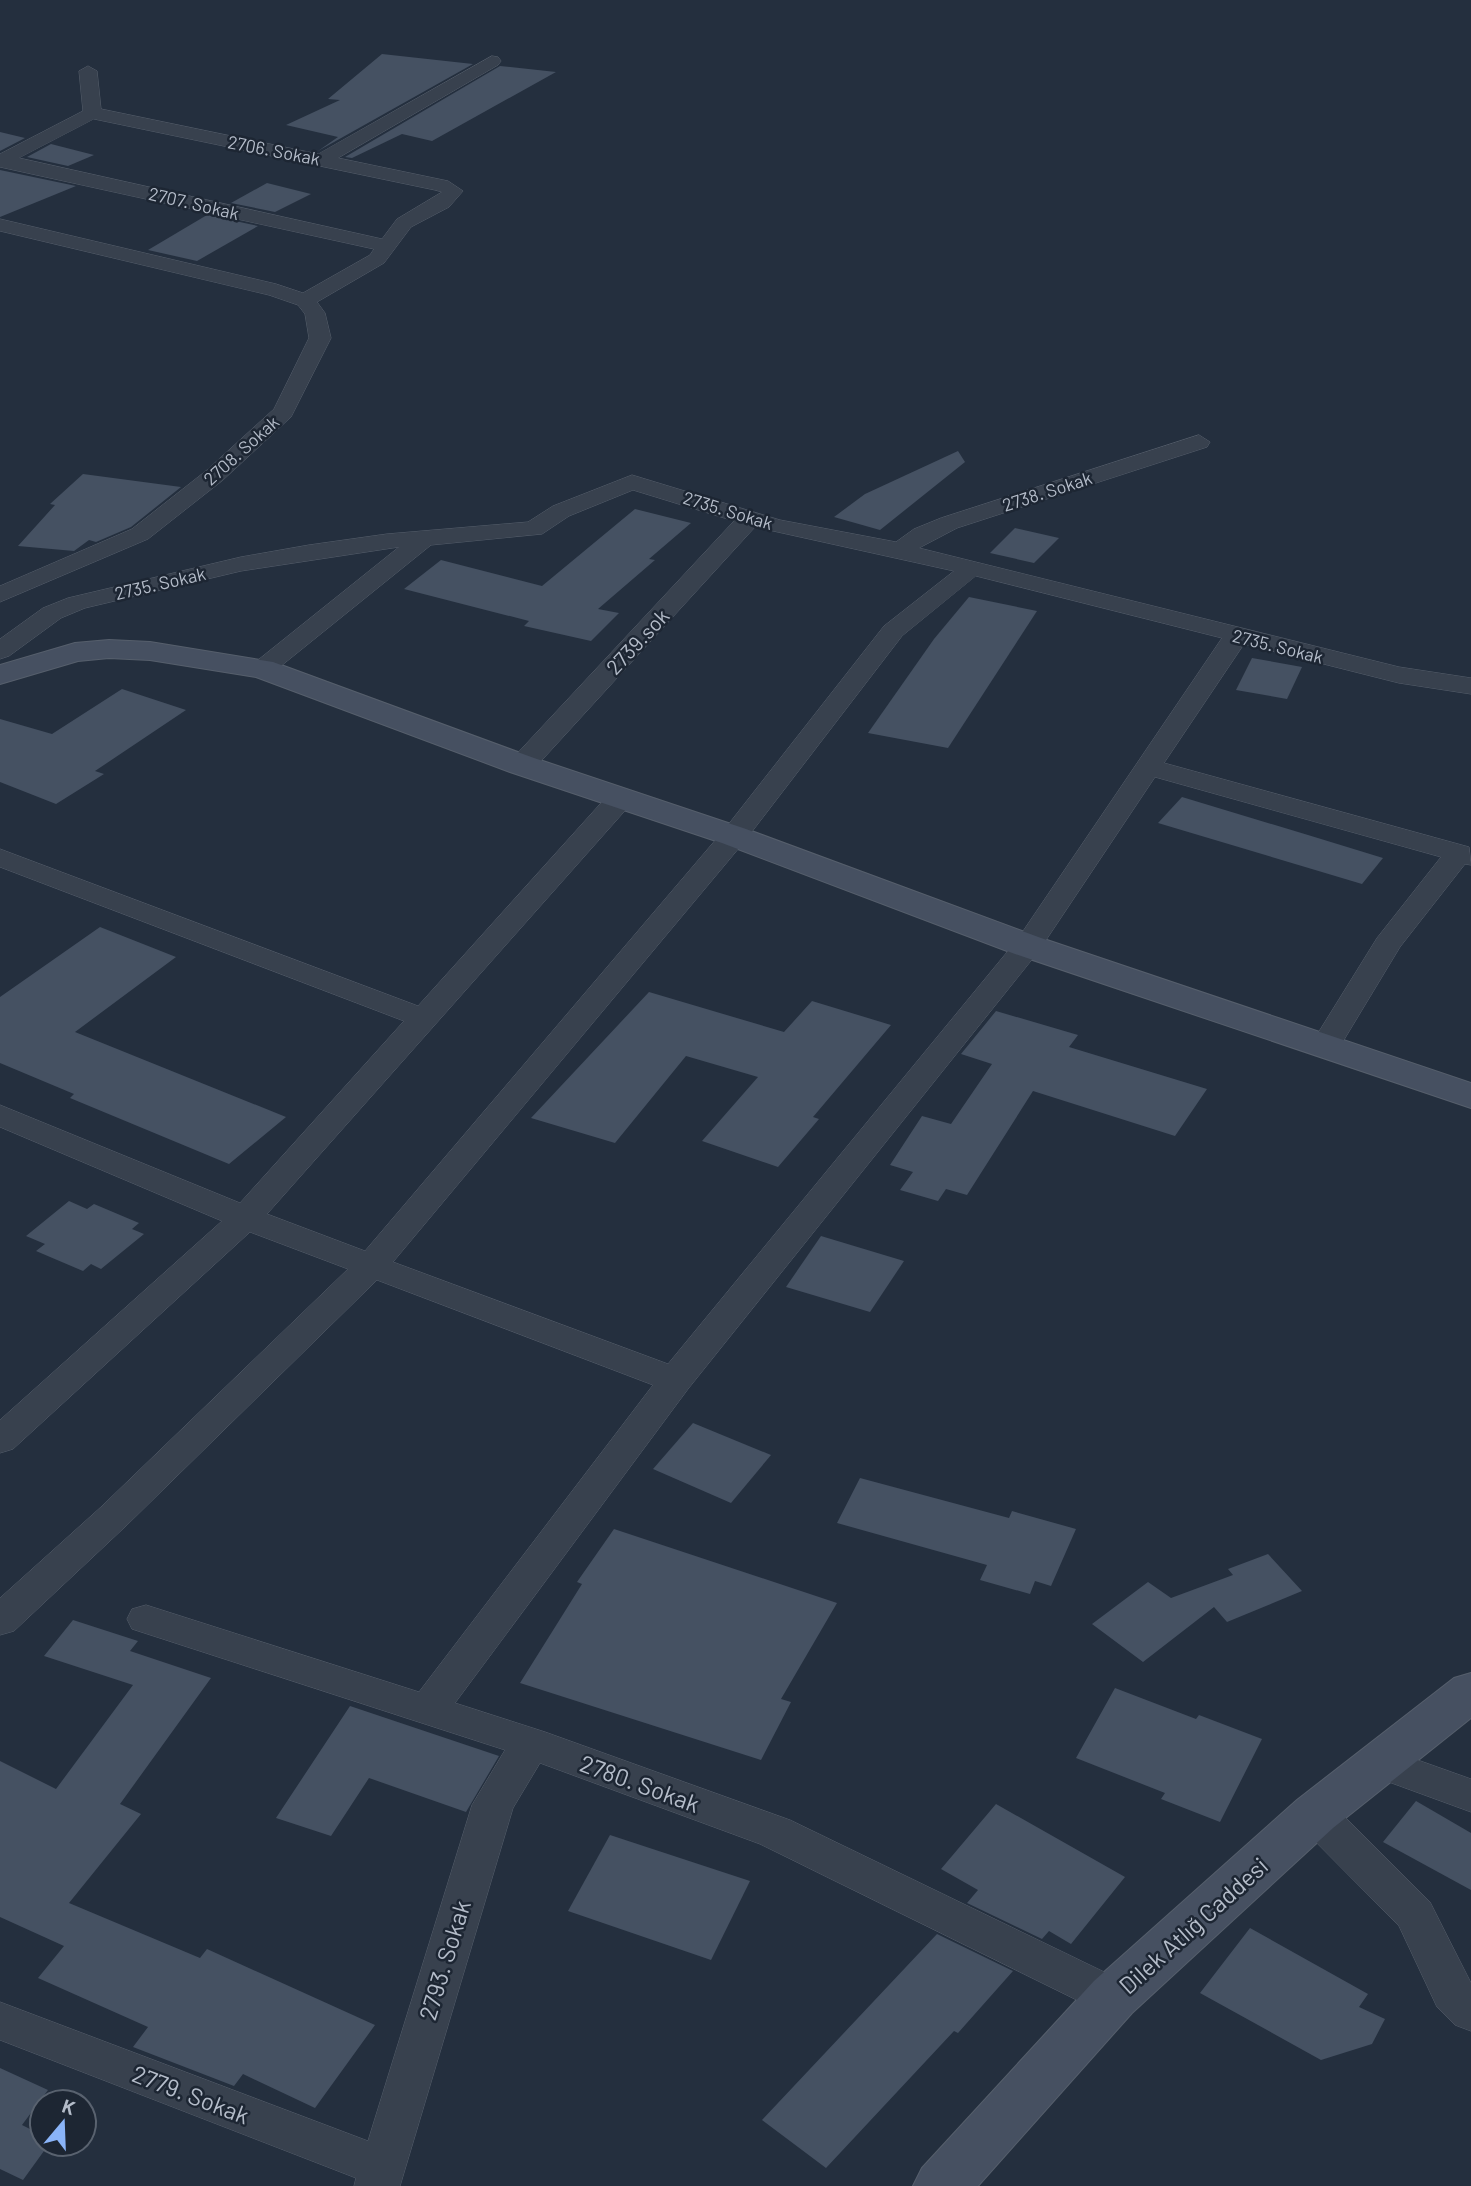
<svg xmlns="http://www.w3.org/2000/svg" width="1471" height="2186" viewBox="0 0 1471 2186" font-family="Barlow,sans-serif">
<rect width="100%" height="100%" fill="#242f3e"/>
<g fill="#455162">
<polygon points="382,54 473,64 318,151 338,137 286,125 340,100 328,99"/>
<polygon points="500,66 556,72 432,141 402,134 352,158 345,157"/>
<polygon points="0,132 25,138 0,151"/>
<polygon points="51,144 94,155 68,166 27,157"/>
<polygon points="0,170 76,186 0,217"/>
<polygon points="267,183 311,194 275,212 231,203"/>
<polygon points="207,215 258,226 197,261 148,250"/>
<polygon points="958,451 965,462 880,530 834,517 865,494"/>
<polygon points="83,474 181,487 131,527 96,542 89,540 74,551 18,546 55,505 50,504"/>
<polygon points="635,509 691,523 649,559 655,560 598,609 619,613 591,641 524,626 529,621 404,589 441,560 542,586"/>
<polygon points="1015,528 1059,538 1034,563 990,553"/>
<polygon points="969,597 1037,611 948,748 868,733 934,639"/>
<polygon points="1252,658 1302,667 1287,699 1236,690"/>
<polygon points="122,689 186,710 95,771 104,774 56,804 0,782 0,719 52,734"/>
<polygon points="1182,797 1308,835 1383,858 1362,884 1158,823"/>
<polygon points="100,927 176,957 75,1032 286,1117 229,1164 70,1098 74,1094 0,1063 0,997"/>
<polygon points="649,992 784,1032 812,1001 891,1025 813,1117 819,1119 778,1167 702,1141 758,1077 686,1056 615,1143 531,1118"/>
<polygon points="996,1011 1078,1035 1069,1047 1207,1089 1175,1136 1033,1091 967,1195 946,1189 938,1201 900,1190 913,1172 890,1165 922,1116 951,1124 992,1064 961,1054"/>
<polygon points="69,1201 87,1209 94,1204 139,1223 132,1229 144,1234 101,1269 91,1264 83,1271 36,1251 45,1244 26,1236"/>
<polygon points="821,1236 904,1261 870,1312 786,1287"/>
<polygon points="693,1423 771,1455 731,1503 653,1469"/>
<polygon points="860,1478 1009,1518 1012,1511 1076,1529 1051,1586 1035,1581 1030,1594 980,1580 987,1565 837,1523"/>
<polygon points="614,1529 837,1603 781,1699 791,1702 761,1760 520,1683 582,1584 577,1582"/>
<polygon points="1268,1554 1302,1591 1227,1622 1214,1607 1143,1662 1092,1624 1148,1582 1171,1598 1233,1575 1228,1569"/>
<polygon points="73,1620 138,1641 130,1651 211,1678 120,1804 141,1814 69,1903 200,1958 207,1949 375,2025 315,2108 243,2074 234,2086 133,2047 148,2027 38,1978 64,1946 0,1917 0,1761 56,1789 133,1685 44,1656"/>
<polygon points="1115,1688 1196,1719 1199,1715 1262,1739 1220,1822 1161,1799 1165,1793 1076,1758"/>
<polygon points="350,1706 499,1756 466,1812 369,1778 331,1836 276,1818"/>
<polygon points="1416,1801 1471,1833 1471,1890 1383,1842"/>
<polygon points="996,1804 1125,1877 1071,1944 1049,1931 1042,1939 967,1903 978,1890 941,1869"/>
<polygon points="610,1835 750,1881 711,1960 568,1911"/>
<polygon points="1250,1928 1368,1994 1359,2007 1385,2019 1372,2044 1321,2060 1200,1993"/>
<polygon points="937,1934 1013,1971 958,2033 954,2031 826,2168 762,2120"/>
<polygon points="0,2068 48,2090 22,2125 42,2135 42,2144 49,2144 23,2180 0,2169"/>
</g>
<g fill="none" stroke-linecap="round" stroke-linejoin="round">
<g stroke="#565f6c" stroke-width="1">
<g id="street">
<path d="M 492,56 L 498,57 L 501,61 L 498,65 L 338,158 L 448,181 L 463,191 L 449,207 L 411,227 L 384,263 L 317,302 L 325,313 L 331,338 L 291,417 L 223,480 L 148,539 L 0,602 L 0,586 L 132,529 L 207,470 L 274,409 L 309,338 L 305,314 L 298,305 L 269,295 L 0,231 L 0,219 L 276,284 L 303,293 L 370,255 L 374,249 L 0,167 L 0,154 L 83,111 L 79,71 L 88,66 L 97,71 L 101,109 L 318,154 ZM 94,119 L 435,190 L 442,192 L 397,219 L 382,239 L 19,158 Z"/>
<path d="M 1199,435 L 1210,442 L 1207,447 L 957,528 L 919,548 L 1399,667 L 1471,678 L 1471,694 L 1399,683 L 1244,644 L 1164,763 L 1469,847 L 1471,865 L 1465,864 L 1400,947 L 1336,1053 L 1325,1055 L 1314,1053 L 1310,1046 L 1377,938 L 1441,857 L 1155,777 L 1038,952 L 688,1389 L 455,1703 L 545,1732 L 790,1820 L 1129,1984 L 1135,1997 L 1129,2010 L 1113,2016 L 1097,2010 L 760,1844 L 540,1763 L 513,1808 L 400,2186 L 354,2186 L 356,2178 L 0,2040 L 0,2002 L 368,2141 L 472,1805 L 505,1750 L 132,1629 L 127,1619 L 132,1609 L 146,1605 L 419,1692 L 653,1385 L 377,1280 L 127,1525 L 14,1631 L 0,1635 L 0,1598 L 101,1507 L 348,1269 L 250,1232 L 13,1449 L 0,1453 L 0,1420 L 222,1221 L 0,1127 L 0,1105 L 240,1203 L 404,1021 L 0,867 L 0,849 L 418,1006 L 610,793 L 630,793 L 634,799 L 630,805 L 267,1214 L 365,1251 L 724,830 L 884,626 L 954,571 L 755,527 L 532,771 L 512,771 L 509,765 L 512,759 L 734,521 L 633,490 L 569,516 L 542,534 L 431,545 L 271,674 L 253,674 L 249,669 L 253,664 L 399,547 L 241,571 L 85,608 L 61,618 L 9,656 L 0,659 L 0,639 L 43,608 L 68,598 L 241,557 L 309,545 L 387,534 L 528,522 L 553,506 L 632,475 L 780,520 L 896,542 L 914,529 L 941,518 ZM 976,576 L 1222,638 L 1017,940 L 668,1364 L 393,1262 L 744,842 L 902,636 Z"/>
<polygon points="1381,1747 1471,1779 1471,1812 1367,1774 1361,1763 1367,1752"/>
<polygon points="1315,1798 1330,1802 1430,1902 1471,1983 1471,2031 1455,2025 1437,2007 1399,1926 1300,1826 1294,1814 1300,1802"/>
</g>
</g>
<g stroke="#565f6c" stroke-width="2">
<g id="secondary">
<polygon points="109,640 150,642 273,662 534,758 746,829 1041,938 1471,1083 1471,1108 1015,954 722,843 510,772 256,677 150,660 109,658 78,661 0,684 0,665 75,643"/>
<polygon points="1471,1673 1471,1718 1333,1828 1132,2013 978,2186 913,2186 922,2168 1094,1981 1297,1800 1454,1678"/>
</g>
</g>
<use href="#street" fill="#38414e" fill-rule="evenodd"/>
<use href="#secondary" fill="#465061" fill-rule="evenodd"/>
</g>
<g text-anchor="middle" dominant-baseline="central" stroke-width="5" stroke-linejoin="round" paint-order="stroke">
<g font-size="18" fill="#b4bcc9" stroke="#1d2633">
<text transform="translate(274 150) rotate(11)">2706. Sokak</text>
<text transform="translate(194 203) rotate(13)">2707. Sokak</text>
<text transform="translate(241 450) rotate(-42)">2708. Sokak</text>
<text transform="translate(1047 491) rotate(-18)">2738. Sokak</text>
<text transform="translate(728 510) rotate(17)">2735. Sokak</text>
<text transform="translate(160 583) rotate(-13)">2735. Sokak</text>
<text transform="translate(1278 646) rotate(14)">2735. Sokak</text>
</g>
<g font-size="21" fill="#b4bcc9" stroke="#1d2633">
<text transform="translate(637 641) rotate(-47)">2739.sok</text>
</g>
<g font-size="24" fill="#b4bcc9" stroke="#1d2633">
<text transform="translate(640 1783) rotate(20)">2780. Sokak</text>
<text transform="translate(1193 1925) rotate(-42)">Dilek Atlığ Caddesi</text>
<text transform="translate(444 1960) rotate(-73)">2793. Sokak</text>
<text transform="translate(191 2094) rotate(21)">2779. Sokak</text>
</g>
</g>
<g transform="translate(63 2123) rotate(19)"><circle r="33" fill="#1d2633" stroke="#59626f" stroke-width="2"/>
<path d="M0-5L12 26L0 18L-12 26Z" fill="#8ab4f8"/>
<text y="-10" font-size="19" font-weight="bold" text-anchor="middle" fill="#b4bcc9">K</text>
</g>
</svg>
